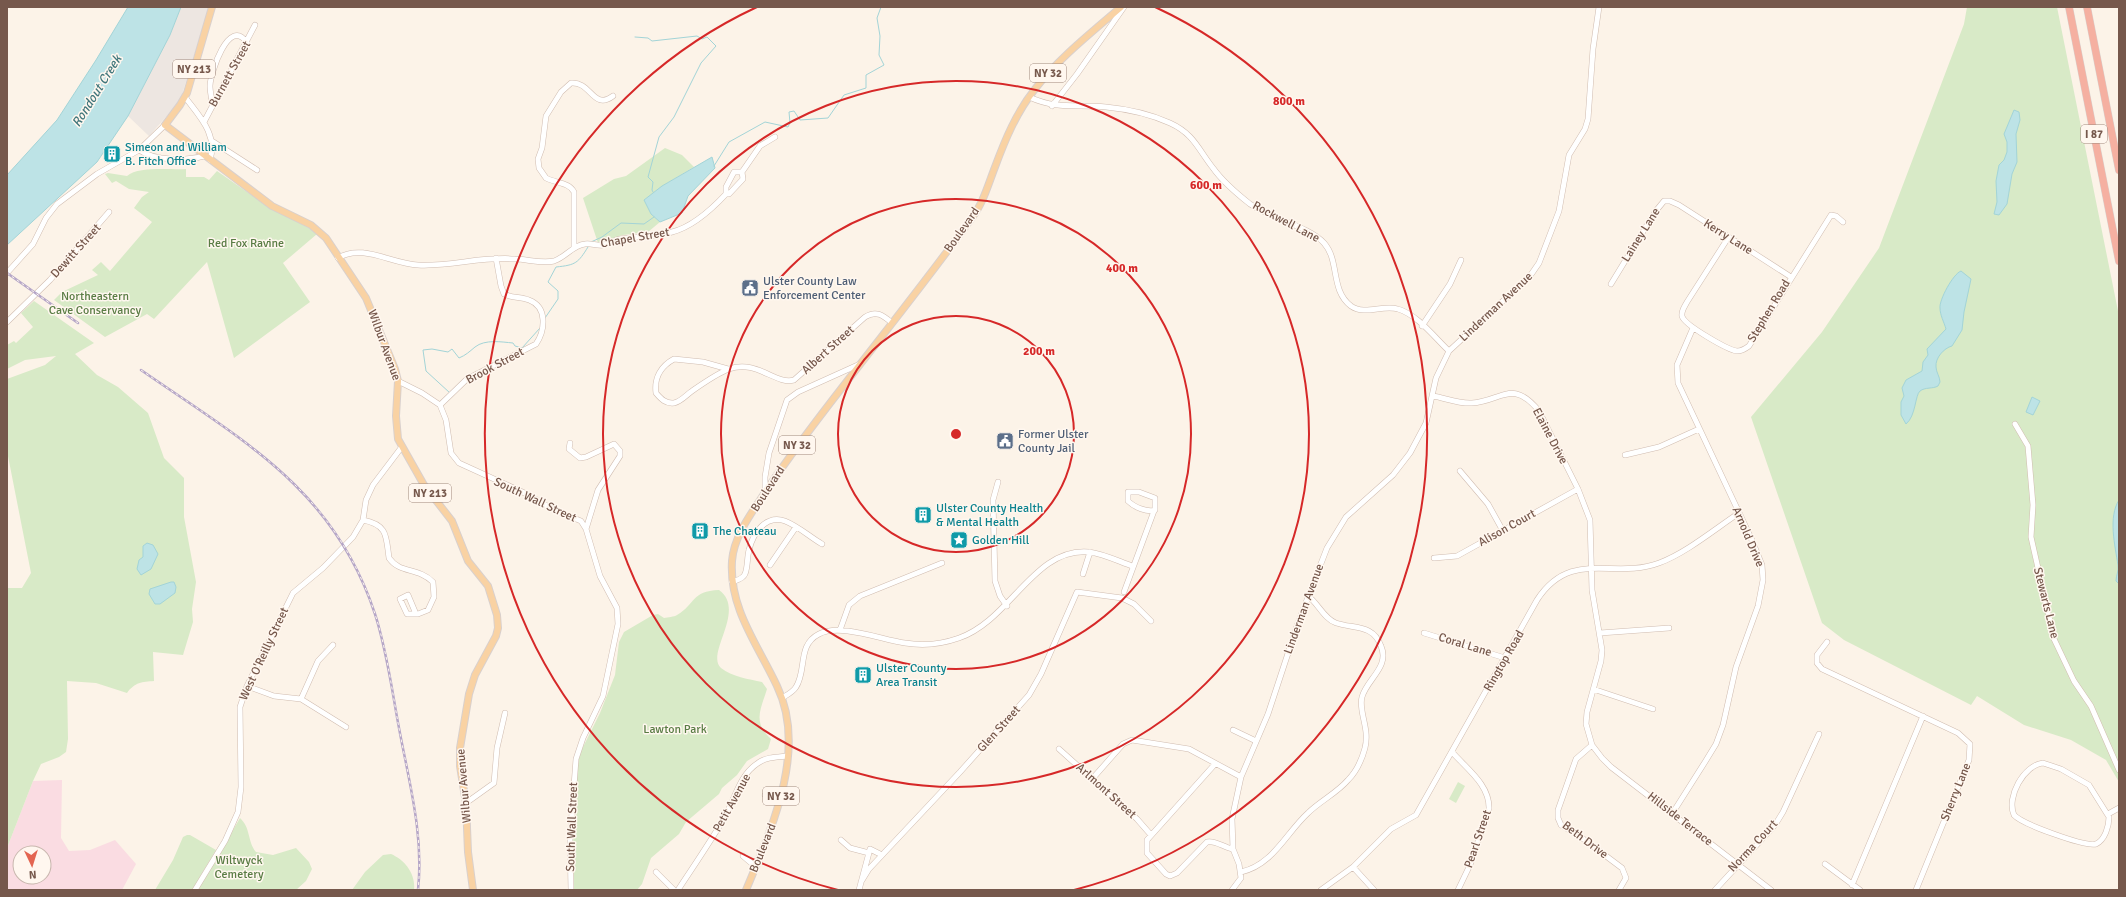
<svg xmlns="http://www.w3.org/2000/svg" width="2126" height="897" font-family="Signika,sans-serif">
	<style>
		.industrial { fill: #ede6e1 }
		.medical { fill: #fadce2; fill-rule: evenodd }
		.green { fill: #d8eac7 }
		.water { fill: #bde3e6; stroke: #a3d4d7 }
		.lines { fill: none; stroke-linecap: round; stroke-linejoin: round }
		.stream { stroke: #a3d4d7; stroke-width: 1 }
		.minor-casing { stroke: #d0bcb0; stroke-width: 6 }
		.major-casing { stroke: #d9d0cd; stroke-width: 8 }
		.highway-casing { stroke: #d9d0cd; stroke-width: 8 }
		.minor { stroke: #fff; stroke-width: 5 }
		.major { stroke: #f9d2a3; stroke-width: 6 }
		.highway { stroke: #f5b0a1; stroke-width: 7 }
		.rail-casing { stroke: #b5a6c7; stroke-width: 2.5 }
		.rail { stroke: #fff7ef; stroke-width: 1; stroke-dasharray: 3; stroke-linecap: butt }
		.ring { fill: none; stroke: #d62828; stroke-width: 2 }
		.labels { text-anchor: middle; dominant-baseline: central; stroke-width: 3; stroke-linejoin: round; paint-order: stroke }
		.shield { fill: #fff7ef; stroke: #9f887d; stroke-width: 1 }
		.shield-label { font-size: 11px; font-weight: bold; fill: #76584c }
		.street-label { font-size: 12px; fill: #76584c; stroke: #fff7ef }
		.culture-label { font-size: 12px; fill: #0d838f; stroke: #fff7ef; text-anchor: start }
		.park-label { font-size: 12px; fill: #597c44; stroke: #fff7ef }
		.service-label { font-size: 12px; fill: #4e5e75; stroke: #fff7ef; text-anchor: start }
		.water-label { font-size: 13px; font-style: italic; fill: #40767b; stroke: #fff7ef }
		.centre { fill: #d62828; stroke: #fff7ef; stroke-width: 2 }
		.ring-label { font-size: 12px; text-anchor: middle; font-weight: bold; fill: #d62828; stroke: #fff7ef; stroke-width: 3; stroke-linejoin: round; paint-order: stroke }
	</style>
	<rect width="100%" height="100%" fill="#fcf3e8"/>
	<path class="industrial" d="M181,7H209L180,101L149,136L128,116L170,35Z"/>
	<path class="medical" d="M62,780L61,838L69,851L90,850L115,840L136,864L122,890H7V848L33,781ZM20,853H44V877H20Z"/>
	<path class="green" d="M1967,7H2057L2119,316V782L2106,760L2071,740L2024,725L1977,696L1971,705L1844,640L1822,623L1751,417L1822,332L1879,248L1964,24Z
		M665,148L682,155L694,167L664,185L644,200L651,214L660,222L648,232L623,235L598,243L583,198L614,179L626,176Z
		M186,169V177H204L209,180L217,171L263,203L309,228L317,234L283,263L310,302L234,358L207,262L154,319L147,314L105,337L54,300L62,292L98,275L92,270L101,262L110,271L152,222L134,208L142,197L149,192L129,189L116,181L112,183L105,174L108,173L127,176C138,166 171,170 186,169Z
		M34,301L94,343L75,354L97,375L118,387L148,413L164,458L184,478V517L196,582L192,609L193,622L183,655L153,652L154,681C142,682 135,682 127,693L96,683L67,681L68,739L66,752L59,757L41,764L33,781L7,848V588H22L31,573L7,451V379L45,365L56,356L25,360L7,369V345L14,341L16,343L33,327L21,313Z
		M719,590C747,610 705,654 721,668C732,677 749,679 762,682L767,689C761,709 752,722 771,739L768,749L747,761L737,775L722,788L719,794L686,822L679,834L651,858L642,884L637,890H574L573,827L578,764L580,753L600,713L615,675L619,642L624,632L653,615L658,614L664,618C668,617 674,617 677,615C696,604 691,591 719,590Z
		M1458,782L1465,786L1456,803L1449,799Z
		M240,818C251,828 247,841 256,852L273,855L296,848L309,862L312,869L306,881L296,890H198Z
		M187,835H190L216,850L192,890H155L173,860L183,837Z
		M391,854C405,860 416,874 414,890H352L365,872L383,855Z"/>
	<path class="water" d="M128,7H181L170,35L128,116L97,162L7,245V175L57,120L96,60Z
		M2014,110L2019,112L2020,120L2016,134L2017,162L2012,174L2007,204L1999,215L1994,214L1997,202L1996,181L1999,165L2004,160L2007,152V142L2004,134Z
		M712,157L715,168L688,196L682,213L660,222L651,214L644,200L662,186Z
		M1961,271L1971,279L1964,312L1962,330L1952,346C1944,348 1935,358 1936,367C1936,372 1940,377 1940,382L1938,386C1933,389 1925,387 1920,391C1915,395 1916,416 1906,424L1901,415V402L1904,396L1902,388L1906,380L1922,371L1923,362L1928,355L1927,349L1946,329C1944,322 1940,315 1940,308C1939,300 1953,274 1961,271Z
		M2032,397L2040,401L2033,415L2026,412Z
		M2119,500V584L2116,581C2116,575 2119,571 2118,565C2115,546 2108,517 2119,500Z
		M147,543L153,545L158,554L151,569L141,575L137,569L139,560L143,557V546Z
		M171,582H174L176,587L175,593L160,604H155L149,594L150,589Z"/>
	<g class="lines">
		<path class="stream" d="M635,37L648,38L652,41L697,36L702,39L707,37L716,46L701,63L674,117L659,137L648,177L653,182L652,190L653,192
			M714,166L729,142L765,122L788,127L790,123L789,112L794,111L800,120L828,118L844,95L866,88V75L884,65L879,55L880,36L877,18L881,7
			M591,242L602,237L621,223L644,224L654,217
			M545,318L558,299V291L548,282L556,267C576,265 578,263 588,247
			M450,393L426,371L423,350L432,349L448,352L452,349L459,358C466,355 469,352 475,347C485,339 502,342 513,343L515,346L522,348L540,328"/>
		<defs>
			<path id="minor" d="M185,97C199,116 218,134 210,160
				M1029,97C1058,110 1076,104 1106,107C1127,109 1150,114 1170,123C1194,134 1198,149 1213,168C1223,182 1236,193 1250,204C1270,218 1310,227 1324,243C1340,261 1330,290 1351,306C1365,316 1383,304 1398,309C1418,315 1435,338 1449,351
				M212,105C212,99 210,92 210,86C210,74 229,15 247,43
				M1052,106L1077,74L1124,7
				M204,122L255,25
				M212,141L257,170
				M139,150C155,161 186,161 204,156
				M742,172L760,146L775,137
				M726,194H729L743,179L742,172
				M1728,238L1687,302C1685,306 1681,311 1682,316C1684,325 1728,350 1737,351C1742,351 1745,349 1749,346L1831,215L1836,216L1843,222
				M574,248V192C569,182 555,183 546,178L539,168L538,159L542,148L546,116L561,92L571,83C591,81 593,111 613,96
				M338,258C362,243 392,264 418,265C450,267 482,256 515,259C527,259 541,264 554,261C566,257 573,245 585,244C591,243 597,246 603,245C609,244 614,240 620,239C637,236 655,237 672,232C692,227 712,209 726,194V187L734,172H742
				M7,273L33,244L46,218L57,204L97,174L139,150L165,125
				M1611,284L1655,212L1664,201H1670L1679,205L1791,277
				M7,322L50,280L109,212
				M1422,326L1450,284L1461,260
				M728,369L703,362L674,359C661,366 654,378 656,393C661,399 666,404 674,403C682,401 686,395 692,391C702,384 718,373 729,369C757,359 775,385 794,380L865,317C876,310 883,315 892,323
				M398,381L422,393L440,405L446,420L451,453L459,463L529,495L552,509L581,521L586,529L600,576L617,608L618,624L603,696L583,738L576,759L570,840L571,890
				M1433,396C1445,398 1459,404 1472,403C1502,401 1512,378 1539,411L1578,489L1590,520L1592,590L1602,650L1601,661L1587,712L1586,724L1592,745L1602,758L1611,767L1771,890
				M440,405L467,379L536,344C545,331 548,307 529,300C521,297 512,298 504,294L501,286L496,258
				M2015,424L2028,446L2033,505L2031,537L2054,639L2074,681L2091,706L2119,770
				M570,443L569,449L580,458L586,457L614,444L620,451V456L598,490L586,529
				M1625,455L1659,447L1699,429
				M1460,471L1488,504L1503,531
				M998,482L993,500L995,581L1000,596L1007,606
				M765,492V477L769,453L787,400L798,392L860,364
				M1128,492H1139L1155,498V510C1148,513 1134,507 1128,501Z
				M363,520C388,525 386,536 389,558C400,574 418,567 433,582L434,597L428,610L418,614H407L400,599L408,595L416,614
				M1434,558L1457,556L1578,489
				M770,565L796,527
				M1083,574L1090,552
				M732,582C737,580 743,579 745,574C748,567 747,557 749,550C753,533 766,514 785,521C798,526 810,537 822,544
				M1124,592L1154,511
				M840,630L849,605L860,596L942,563
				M1424,633L1505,658
				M1600,633L1669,628
				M1827,642L1817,655V663L1822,669L1958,733L1970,744L1969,760L1916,890
				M247,686L274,696L301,699L346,727
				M1593,689L1653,709
				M782,698C787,695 793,692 796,687C807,670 797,645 819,634C841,623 882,640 905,643C923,646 942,644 959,638C1011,620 1034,547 1089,552C1104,554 1118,561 1132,566
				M301,699L318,661L333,645
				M1233,730L1256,741
				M1592,745L1576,759L1558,810V818L1561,825L1582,838L1622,868L1626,878L1619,890
				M1059,749L1137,819L1151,835
				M1452,752C1467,769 1490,785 1489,809L1470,865L1458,890
				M2043,763L2061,769L2089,785L2109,817C2109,826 2105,840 2096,844C2085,847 2022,824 2014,815C2006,797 2024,765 2043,763Z
				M1215,764L1147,840V853L1166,874L1170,876L1177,873L1207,842C1216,840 1224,848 1233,849
				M1093,778L1123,744L1132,740L1189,749L1241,777
				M765,795L779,805
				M466,803L494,783L497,748L505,713
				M1672,814L1705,762L1716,744L1723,725L1736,667L1758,606L1763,580L1762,565L1751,538L1678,383L1677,365L1693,328
				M2108,814L2119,808
				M841,840L850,848L869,853
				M743,856L756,867
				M1825,864L1860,890
				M1353,867L1374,890
				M656,872L674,890
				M1241,872C1273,865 1286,833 1308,813C1320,801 1337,793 1348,780C1356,772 1362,759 1365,748C1370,728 1358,711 1362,697C1367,679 1390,667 1381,646C1373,624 1354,629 1336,623C1324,619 1318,603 1308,596
				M861,882L869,869L960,772L1029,695L1041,674L1077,592L1122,598L1134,604L1151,621
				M1852,885L1923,716
				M195,890L225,841L238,812L241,787L240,707L247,686L293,593L323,568L353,537L363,520L366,500L373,485L401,448
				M678,890C693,867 709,844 723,820C735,801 738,776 758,763C766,757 777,757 787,756
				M859,890L870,849L882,855
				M1232,890L1241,878L1239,864L1233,849L1232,819L1241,777L1268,714L1298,623L1327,548L1346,517L1393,475L1410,453L1426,423L1436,378L1449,351L1530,276L1539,263L1559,211L1569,155L1585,129L1588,119L1593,49L1599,7
				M1321,890L1353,867L1391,829L1416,815L1537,600C1571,548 1613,580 1659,563C1686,553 1715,529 1739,513
				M1715,890L1775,825L1783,812L1819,734"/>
			<path id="major" d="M212,7L187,93L180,105L165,125L272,206L311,225L326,238L366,298L395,369L398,381L396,416L398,439L424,485L452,521L468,561L488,586L497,615L498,628L496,636L475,675L469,694L460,748V766L466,803L468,852L473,890
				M746,890C771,830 808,750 777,686C758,645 729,609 732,561C734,534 754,510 768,488C796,446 827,407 858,367C896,318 935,269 971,219C983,204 988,185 995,167C1005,140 1016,113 1035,89C1059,58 1091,33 1121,7"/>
			<path id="highway" d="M2069,7L2119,261
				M2087,7L2119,170"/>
		</defs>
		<use href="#minor" class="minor-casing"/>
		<use href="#major" class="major-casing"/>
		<use href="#highway" class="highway-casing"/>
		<use href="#minor" class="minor"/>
		<use href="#major" class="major"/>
		<use href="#highway" class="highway"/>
		<defs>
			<path id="rail" d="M7,273L78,323
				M141,370C242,440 334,489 375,614C387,651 392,691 399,728C409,782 424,835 418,890"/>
		</defs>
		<use href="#rail" class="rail-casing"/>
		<use href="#rail" class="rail"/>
	</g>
	<g class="ring">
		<circle cx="956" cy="434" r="118"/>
		<circle cx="956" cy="434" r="235"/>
		<circle cx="956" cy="434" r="353"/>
		<path d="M838 890A471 471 0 0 1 757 7M1155 7A471 471 0 0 1 1074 890"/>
	</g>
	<defs>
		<symbol id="building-square" viewBox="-11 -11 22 22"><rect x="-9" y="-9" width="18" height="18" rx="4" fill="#0f9aa8" stroke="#fff7ef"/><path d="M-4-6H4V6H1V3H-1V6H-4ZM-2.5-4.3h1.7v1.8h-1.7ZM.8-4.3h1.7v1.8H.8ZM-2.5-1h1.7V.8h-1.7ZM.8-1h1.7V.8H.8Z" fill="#fff"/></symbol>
		<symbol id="civic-square" viewBox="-11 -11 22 22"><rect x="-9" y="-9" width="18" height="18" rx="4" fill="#5c6f8a" stroke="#fff7ef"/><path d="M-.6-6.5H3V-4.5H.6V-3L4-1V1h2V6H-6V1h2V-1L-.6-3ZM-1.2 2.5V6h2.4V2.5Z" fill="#fff"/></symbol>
		<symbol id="sight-square" viewBox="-11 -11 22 22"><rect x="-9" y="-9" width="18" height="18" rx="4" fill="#0f9aa8" stroke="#fff7ef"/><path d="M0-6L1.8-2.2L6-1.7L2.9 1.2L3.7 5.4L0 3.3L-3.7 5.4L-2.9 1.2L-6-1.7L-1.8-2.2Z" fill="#fff"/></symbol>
	</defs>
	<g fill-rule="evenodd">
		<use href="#building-square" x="102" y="144" width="20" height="20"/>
		<use href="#civic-square" x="740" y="278" width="20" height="20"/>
		<use href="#civic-square" x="995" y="431" width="20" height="20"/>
		<use href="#building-square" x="913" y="505" width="20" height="20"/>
		<use href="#building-square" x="690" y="521" width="20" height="20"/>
		<use href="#sight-square" x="949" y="530" width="20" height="20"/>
		<use href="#building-square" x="853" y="665" width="20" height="20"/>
	</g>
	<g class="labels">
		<g class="shield">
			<rect x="173" y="60" width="42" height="18" rx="3"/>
			<rect x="1030" y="64" width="36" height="18" rx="3"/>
			<rect x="2081" y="125" width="26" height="18" rx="3"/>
			<rect x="779" y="436" width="36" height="18" rx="3"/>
			<rect x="409" y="484" width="42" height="18" rx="3"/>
			<rect x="763" y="787" width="36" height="18" rx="3"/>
		</g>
		<g class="shield-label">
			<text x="194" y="69">NY 213</text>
			<text x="1048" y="73">NY 32</text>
			<text x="2094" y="134">I 87</text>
			<text x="797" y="445">NY 32</text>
			<text x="430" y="493">NY 213</text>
			<text x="781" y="796">NY 32</text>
		</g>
		<g class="street-label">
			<text transform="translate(230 74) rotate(-61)">Burnett Street</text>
			<text transform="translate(1286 222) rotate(28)">Rockwell Lane</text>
			<text transform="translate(962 230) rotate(-55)">Boulevard</text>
			<text transform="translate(1641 235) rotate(-58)">Lainey Lane</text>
			<text transform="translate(1728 237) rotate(32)">Kerry Lane</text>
			<text transform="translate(635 238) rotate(-10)">Chapel Street</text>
			<text transform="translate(76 251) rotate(-48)">Dewitt Street</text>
			<text transform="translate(1496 307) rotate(-43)">Linderman Avenue</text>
			<text transform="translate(1769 311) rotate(-59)">Stephen Road</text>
			<text transform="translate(384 345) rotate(70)">Wilbur Avenue</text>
			<text transform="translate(828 350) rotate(-42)">Albert Street</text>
			<text transform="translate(495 366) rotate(-28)">Brook Street</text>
			<text transform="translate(1550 436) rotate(62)">Elaine Drive</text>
			<text transform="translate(768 489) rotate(-57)">Boulevard</text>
			<text transform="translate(535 500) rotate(25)">South Wall Street</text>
			<text transform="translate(1507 528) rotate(-29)">Alison Court</text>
			<text transform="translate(1748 537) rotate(67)">Arnold Drive</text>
			<text transform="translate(2046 603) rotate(76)">Stewarts Lane</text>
			<text transform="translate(1304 609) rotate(-70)">Linderman Avenue</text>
			<text transform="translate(1465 645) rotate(17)">Coral Lane</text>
			<text transform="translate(264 654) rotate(-65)">West O'Reilly Street</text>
			<text transform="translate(1504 661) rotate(-60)">Ringtop Road</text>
			<text transform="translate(999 729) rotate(-48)">Glen Street</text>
			<text transform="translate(464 786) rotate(-95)">Wilbur Avenue</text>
			<text transform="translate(1106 791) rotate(42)">Arlmont Street</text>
			<text transform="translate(1956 792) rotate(-68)">Sherry Lane</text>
			<text transform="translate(732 803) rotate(-61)">Petit Avenue</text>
			<text transform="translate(1680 819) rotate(38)">Hillside Terrace</text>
			<text transform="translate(572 827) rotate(-88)">South Wall Street</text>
			<text transform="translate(1478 839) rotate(-71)">Pearl Street</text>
			<text transform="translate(1585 840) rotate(37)">Beth Drive</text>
			<text transform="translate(1753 846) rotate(-47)">Norma Court</text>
			<text transform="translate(763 848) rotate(-68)">Boulevard</text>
		</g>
		<g class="culture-label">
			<text x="125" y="147">Simeon and William<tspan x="125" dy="14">B. Fitch Office</tspan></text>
			<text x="936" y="508">Ulster County Health<tspan x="936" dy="14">&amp; Mental Health</tspan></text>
			<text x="713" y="531">The Chateau</text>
			<text x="972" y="540">Golden Hill</text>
			<text x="876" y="668">Ulster County<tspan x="876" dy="14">Area Transit</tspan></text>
		</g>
		<g class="park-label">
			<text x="246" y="243">Red Fox Ravine</text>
			<text x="95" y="296">Northeastern<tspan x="95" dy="14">Cave Conservancy</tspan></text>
			<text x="675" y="729">Lawton Park</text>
			<text x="239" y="860">Wiltwyck<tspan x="239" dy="14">Cemetery</tspan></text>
		</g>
		<g class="service-label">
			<text x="763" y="281">Ulster County Law<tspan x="763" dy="14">Enforcement Center</tspan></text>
			<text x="1018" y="434">Former Ulster<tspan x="1018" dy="14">County Jail</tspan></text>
		</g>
		<g class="water-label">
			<text transform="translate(97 91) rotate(-58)">Rondout Creek</text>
		</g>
	</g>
	<circle cx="956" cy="434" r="6" class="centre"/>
	<g class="ring-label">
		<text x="1289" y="105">800 m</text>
		<text x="1206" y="189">600 m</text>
		<text x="1122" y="272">400 m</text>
		<text x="1039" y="355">200 m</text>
	</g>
	<rect width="2126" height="897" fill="none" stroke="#76584c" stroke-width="16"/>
	<g transform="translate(32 865) rotate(176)"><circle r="19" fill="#fff7ef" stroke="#c8b7ae"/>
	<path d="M0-3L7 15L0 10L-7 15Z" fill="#e36551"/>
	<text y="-6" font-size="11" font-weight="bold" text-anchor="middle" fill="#76584c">N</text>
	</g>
</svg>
